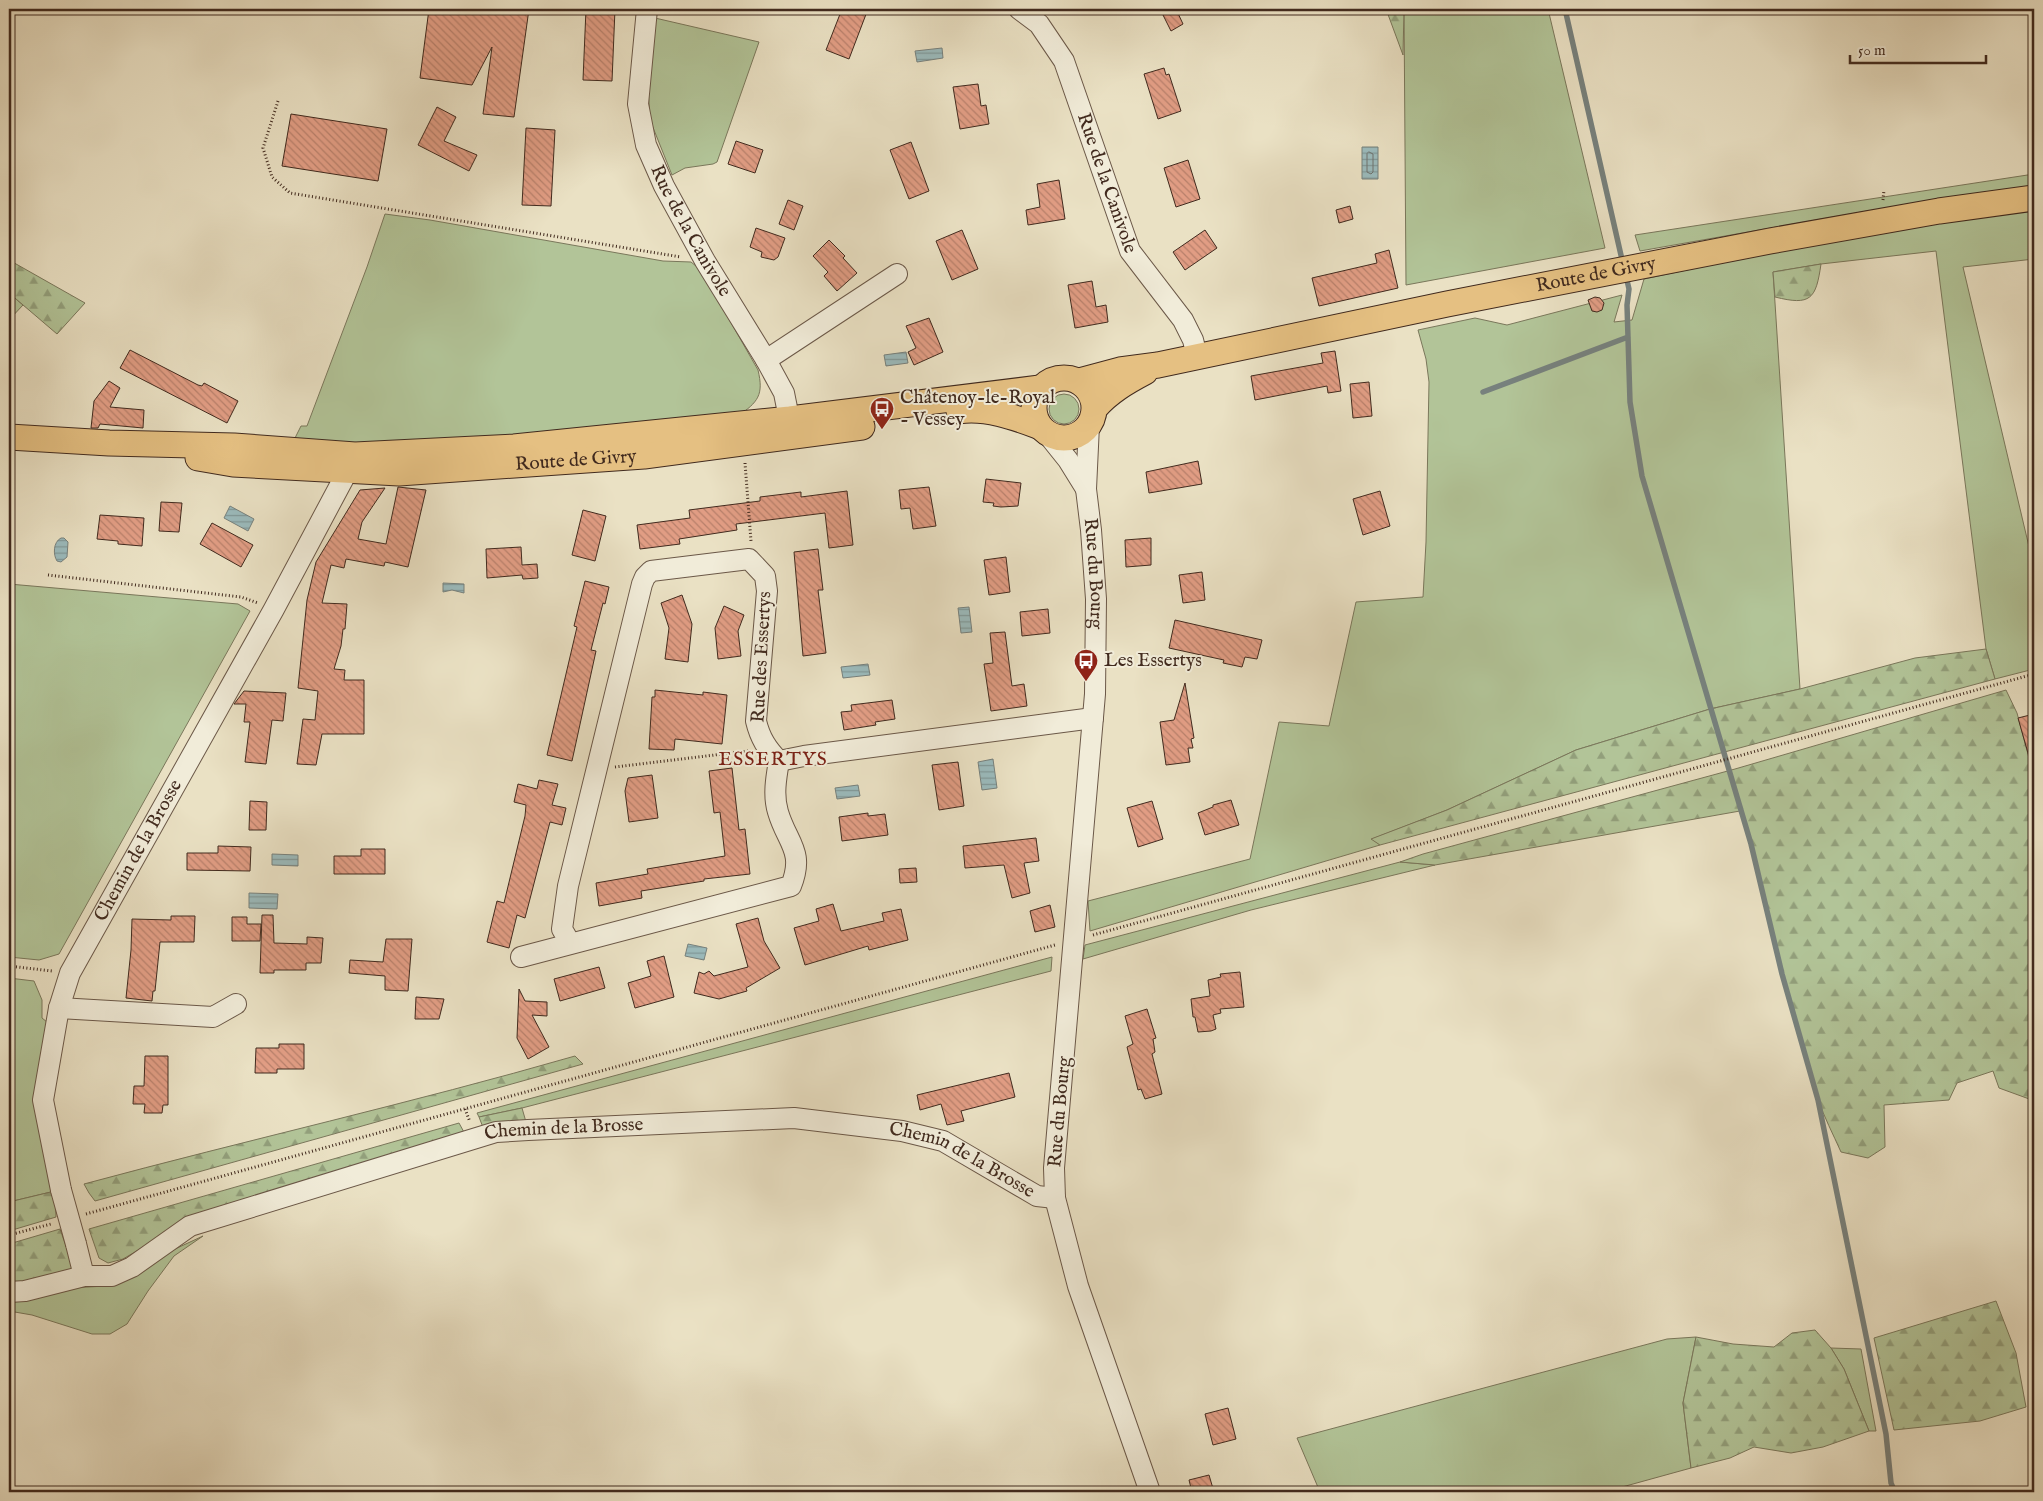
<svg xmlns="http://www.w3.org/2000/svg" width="2043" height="1501" font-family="'IM FELL English',serif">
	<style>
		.grass { fill: #b2c498; stroke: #7a775b }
		.forest { fill: url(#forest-firs); stroke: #7a775b }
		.water { fill: url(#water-rules); stroke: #77817d }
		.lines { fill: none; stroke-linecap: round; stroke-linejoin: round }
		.shore { stroke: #6e726e; stroke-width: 1 }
		.stream { stroke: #77817d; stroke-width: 5.5 }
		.building { fill: url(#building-back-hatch); stroke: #412a1e }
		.minor-casing { stroke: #6b5848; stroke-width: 22 }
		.major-casing { stroke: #412a1e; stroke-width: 27 }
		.path { stroke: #412a1e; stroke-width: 3; stroke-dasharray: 1 2.5; stroke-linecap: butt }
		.minor { stroke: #f1ecd9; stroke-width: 20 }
		.major { stroke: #e5c082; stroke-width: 25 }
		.minor-bridge-casing { stroke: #6b5848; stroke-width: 22; stroke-linecap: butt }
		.minor-bridge { stroke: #f1ecd9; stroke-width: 20 }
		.labels { text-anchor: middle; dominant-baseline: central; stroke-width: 4; stroke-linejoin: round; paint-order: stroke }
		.street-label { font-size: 19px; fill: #412a1e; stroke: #f1ecd9 }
		.poi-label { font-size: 19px; fill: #412a1e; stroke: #f1ecd9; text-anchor: start }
		.neighbourhood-label { font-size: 20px; letter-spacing: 1px; fill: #7a1f14; stroke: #f1ecd9 }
	</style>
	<defs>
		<pattern id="forest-firs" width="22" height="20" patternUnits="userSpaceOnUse" patternTransform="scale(1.25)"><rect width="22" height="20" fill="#b2c498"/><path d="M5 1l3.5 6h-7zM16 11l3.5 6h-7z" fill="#929f7b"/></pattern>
		<pattern id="water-rules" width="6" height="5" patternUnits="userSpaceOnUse" patternTransform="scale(1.25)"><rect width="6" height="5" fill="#9bbbbd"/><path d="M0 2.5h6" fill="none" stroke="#809899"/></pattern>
		<pattern id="building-back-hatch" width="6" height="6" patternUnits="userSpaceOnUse" patternTransform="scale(1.25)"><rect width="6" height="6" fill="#e19d84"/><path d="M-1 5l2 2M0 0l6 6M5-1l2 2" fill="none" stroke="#b8806b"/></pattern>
	</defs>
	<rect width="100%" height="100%" fill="#eae1c4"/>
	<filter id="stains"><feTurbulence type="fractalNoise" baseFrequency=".004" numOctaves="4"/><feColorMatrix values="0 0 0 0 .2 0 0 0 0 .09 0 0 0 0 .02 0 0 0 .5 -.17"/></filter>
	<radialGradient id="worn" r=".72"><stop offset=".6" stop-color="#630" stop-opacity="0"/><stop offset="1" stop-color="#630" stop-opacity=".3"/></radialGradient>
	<path class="grass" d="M1404,9H1548L1605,248L1406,285Z
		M655,18L759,42L717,162L713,164L685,168L672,175L650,120L648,87Z
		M2034,174V189L1867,211L1640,251L1635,235Z
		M2034,209V259L1963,267L2034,568V669L1995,679L1986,649L1936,251L1821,264L1773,272L1800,689L1710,709L1576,750L1447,810L1372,839L1380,845L1090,931L1088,901L1250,859L1279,722L1329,726L1356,602L1423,597L1426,542L1429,382L1426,359L1418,330L1475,318L1507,325L1622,295L1614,322L1632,320L1644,279L1777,251L1897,229Z
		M385,214L430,220L663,261L691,262L701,270L758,370C764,395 758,402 738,416L408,448L294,440L301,426H307L367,267Z
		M9,293L23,305L9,320Z
		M1049 409a15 15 0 1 1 30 0a15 15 0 1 1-30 0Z
		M9,584L238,604L250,611L59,954L39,960L9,957Z
		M1400,862L1435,865L1251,910L1083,959L1085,945Z
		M1052,957L1051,971L522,1108L479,1117L477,1113Z
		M9,978L34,981L42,1000V1018L47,1022L55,1191L9,1202Z
		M203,1236L174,1256L148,1291L127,1324L110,1334H92L32,1315L9,1311V1303L69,1288L106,1286L175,1249Z
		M1696,1337L1683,1403L1691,1468L1604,1492H1320L1297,1438L1667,1339Z
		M1831,1348L1861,1349L1876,1431H1869L1844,1369Z"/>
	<path class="forest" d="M1386,9H1404L1403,55Z
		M9,260L85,303L57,334L9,293Z
		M1821,264C1816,299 1811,306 1775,297L1773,272Z
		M1986,649L1995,679L1380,845L1371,839L1447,810L1576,750L1710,709L1800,689L1915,658Z
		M2006,690L2017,713L2034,777V1098L2032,1100L1999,1088L1993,1071L1957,1083L1949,1100L1884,1105L1885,1147L1868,1158L1841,1152C1833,1134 1824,1117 1818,1099C1786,1005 1770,906 1740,811L1435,865L1400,862L1423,854L1735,769Z
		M575,1056L583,1064L95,1201L89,1193L84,1184C247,1140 412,1103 575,1056Z
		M522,1108L526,1122L484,1130L479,1117Z
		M459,1123L465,1134L188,1221L123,1259L108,1263L99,1258L89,1229Z
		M55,1191L56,1217L9,1231V1202Z
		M60,1229L73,1266L70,1272L9,1286V1244Z
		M1996,1301L2016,1353L2026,1407L1980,1421L1894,1430L1874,1338Z
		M1815,1330L1831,1348L1844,1369L1869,1431L1823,1447L1791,1453L1754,1447L1730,1458L1691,1468L1683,1403L1696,1337L1733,1344L1774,1347L1792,1333Z"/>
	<path class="water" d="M942,48L943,58L917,62L915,51Z
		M1362,147H1378V179H1362Z
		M906,352L908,363L886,366L884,355Z
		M230,506L254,519L248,531L224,518Z
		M61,538H64L68,542L67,557L61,562L57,561C53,555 53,542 61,538Z
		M443,583L464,584V593L452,590L443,592Z
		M969,607L972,632L961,633L958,608Z
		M868,664L870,675L843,678L841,667Z
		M993,759L997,788L982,790L978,762Z
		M858,785L860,796L837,799L835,788Z
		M272,854L298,855V866L272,865Z
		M249,893L278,894L277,909L249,908Z
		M688,944L707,948L704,960L685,956Z"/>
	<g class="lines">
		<path class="shore" d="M1369,152L1373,154V172L1371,174L1367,172V154Z"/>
		<path class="stream" d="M1565,9L1623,264
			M1626,276L1629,289L1627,305L1630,402L1642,476L1751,844L1782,974L1818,1100L1886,1434L1891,1483L1895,1492
			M1483,392L1628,337"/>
	</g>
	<path class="building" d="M429,9H529L514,117L483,114L492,47L472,85L420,78Z
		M586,9H615L612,81L583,80Z
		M842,9H868L849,59L826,50Z
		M1160,9H1176L1183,24L1171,31Z
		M1164,68L1166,75L1169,74L1181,111L1158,119L1144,74Z
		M978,84L981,106L986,105L989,124L960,129L953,87Z
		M437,107L456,117L444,141L477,155L469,171L418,145Z
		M291,114L387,129L378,181L282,166Z
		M526,128L555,130L551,206L522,205Z
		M736,141L763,150L755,173L728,164Z
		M911,142L929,191L909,199L890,150Z
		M1188,160L1200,199L1176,207L1164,168Z
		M1059,180L1065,219L1028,225L1026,210L1040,207L1037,184Z
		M788,200L803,206L794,230L779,224Z
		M1350,206L1353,219L1339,223L1336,210Z
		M756,228L785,238L778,257L774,260L761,257L762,252L750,247Z
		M962,230L978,269L952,280L936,241Z
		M1205,230L1217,248L1185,270L1173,252Z
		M829,240L845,256L843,258L857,273L837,291L824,276L828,272L813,256Z
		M1389,250L1398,288L1319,306L1312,278L1377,263L1375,254Z
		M1092,281L1096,307L1106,305L1108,322L1075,328L1068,285Z
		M1595,297L1600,298L1604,303L1602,310L1597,312L1592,311L1588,300Z
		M929,318L943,352L914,365L908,352L916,348L906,326Z
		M130,350L198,385L202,386L204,383L238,401L227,423L120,368Z
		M1335,351L1341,391L1328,393L1327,386L1255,400L1251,376L1323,363L1321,353Z
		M109,381L120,388L110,407L144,410L143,428L100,424L98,428H91L94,401Z
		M1369,382L1372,416L1353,418L1350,384Z
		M1198,461L1202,484L1149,493L1146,472Z
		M986,479L1021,483L1018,506L1001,507L993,506L994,503L983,502Z
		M398,487L426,490L408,567L385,562L384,566L346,559L344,568L331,565L322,603L347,604L345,629H343L341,646L334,669L345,670L344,680H364V734H322L316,765L297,764L303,719L315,720L318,691L298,688L307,600L316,562L360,490L385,488L362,522L358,539L386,544Z
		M929,487L936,526L913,529L910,508L901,509L899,490Z
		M847,491L853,545L829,548L825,513L736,524L737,530L679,539L680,544L640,549L637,525L690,518L689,510L760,501V497L801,492V497Z
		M1380,491L1390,526L1363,535L1353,499Z
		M161,502L182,503L179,532L159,531Z
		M583,510L606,516L595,561L572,555Z
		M100,515L144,518L142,546L118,544V541L97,539Z
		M212,523L253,545L241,567L200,544Z
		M1151,538V565L1126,567L1125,540Z
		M521,547L522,565L537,564L538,578L523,579L522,575L487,578L486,549Z
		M818,549L823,590H818L826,653L803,656L794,552Z
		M1006,557L1010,592L989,595L984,560Z
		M1202,572L1205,600L1183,603L1179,575Z
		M585,581L609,587L605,604L603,603L591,650L596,651L572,761L547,755L577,627L574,626Z
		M682,595L692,624L688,662L665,659L669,628L661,603Z
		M724,606L744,615L738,631L741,656L718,659L715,628Z
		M1048,609L1050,633L1022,636L1020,612Z
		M1175,620L1262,640L1257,659L1245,657L1242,667L1223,663L1224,660L1169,648Z
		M1005,632L1012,686L1024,684L1027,706L991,711L984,664L993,663L990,633Z
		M1185,683L1194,738L1191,739L1193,748H1188L1190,762L1166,765L1160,722L1174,720Z
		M655,690L703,695V692L727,695L722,744L675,739L674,750L649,749L652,697H655Z
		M244,691L286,693L283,721L272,720L266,764L245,762L250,722H244L246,704H234Z
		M892,700L895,719L875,722L876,725L844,730L841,712L852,711L851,705Z
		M2034,714V759L2030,760L2018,718Z
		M958,762L964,806L939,810L932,765Z
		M732,768L739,830L745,829L750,874L704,879V881L641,891L642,898L599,906L596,883L648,874L647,869L725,856L720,812L714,813L709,771Z
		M652,775L658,818L629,822L625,791L628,778Z
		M539,780L558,784L552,805L566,808L562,825L550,822L525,918L517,915L509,948L487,942L497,901L504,903L525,816L526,805L514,802L518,784L537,789Z
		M1231,800L1239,825L1205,835L1198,813L1213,807V805Z
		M250,801L267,802L266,830H249Z
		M1152,801L1163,839L1138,847L1127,808Z
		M868,813V816L885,814L888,835L842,841L839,817Z
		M1036,838L1039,861L1024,863L1030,893L1012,898L1004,865L965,868L963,846Z
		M218,846L251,847L250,871L187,870V853H218Z
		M361,849H385V874H334V856H361Z
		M916,868L917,882L900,883L899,869Z
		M833,904L841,931L884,921L882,913L901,909L908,940L869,950L868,946L805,965L794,928L819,921L816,909Z
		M1050,905L1055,927L1035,932L1030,911Z
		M262,915H273L274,943L307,944V937L323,938L321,963H306V970H274V973H260Z
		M171,916H195L194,942H160L155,991H153L152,1001L126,998L131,950L132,919L171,920Z
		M232,917H247V924H261L260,941H232Z
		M758,918L764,941L780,968L746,988L747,991L719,999L694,993L699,972L704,974L709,971L714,976L748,967L736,924Z
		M386,939H412L408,991L385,990V976L349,973L350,960L383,962Z
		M664,956L674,997L635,1008L628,983L651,976L647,961Z
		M599,967L605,988L560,1001L554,979Z
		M1240,972L1244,1007L1220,1009L1221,1013L1213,1015L1216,1029L1211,1031L1198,1032L1195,1017H1193L1191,999L1210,996L1208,980L1221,977L1220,974Z
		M519,989L525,1001L547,1002V1016L532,1015L549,1047L528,1059L517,1038Z
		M416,997L444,999L439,1019H415Z
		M1147,1009L1156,1038L1153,1039L1155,1052L1152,1054L1162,1094L1145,1099L1141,1089L1138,1090L1127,1047L1133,1044L1125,1016Z
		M279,1044H304V1069H277V1073H255L256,1048H279Z
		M145,1056H168V1105H163L162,1113H144L145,1104H133L134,1086H144Z
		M1009,1073L1015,1097L961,1111L964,1121L947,1125L941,1104L920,1110L917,1095Z
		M1228,1408L1236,1439L1213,1445L1205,1414Z
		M1209,1475L1214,1492H1192L1189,1480Z"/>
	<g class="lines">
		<defs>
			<g id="minor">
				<path id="s1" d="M647,9L638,104L646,145L664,186L705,261L766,360L784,393L792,433"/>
				<path id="s2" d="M1019,9L1039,24L1064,61L1130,251L1183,320L1193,340L1197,356"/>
				<path d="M766,360L897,274"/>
				<path id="s3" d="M1089,425L1086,489L1091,530L1096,599L1095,694L1054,1168L1055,1198L1078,1286L1150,1492"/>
				<path d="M1048,435L1068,460L1086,489"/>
				<path d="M779,761L804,756L1093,718"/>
				<path d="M570,943L562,929L568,886L642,584L645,577L651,571L749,559L765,576L767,591L756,721C760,738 767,749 779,761"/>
				<path d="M521,957L791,886C805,851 787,843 778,812C773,796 776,778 779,761"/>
				<path d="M59,1008L213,1017L236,1004"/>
				<path id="s4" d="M61,1190L43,1100L59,1008L70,973L274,609L354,459"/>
				<path id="s5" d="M76,1244L84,1276H112L132,1267L190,1226L496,1132L528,1130L794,1118L902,1131L943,1141L1037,1196L1055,1198"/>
				<path d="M9,1292L25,1291L84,1276"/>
			</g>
			<g id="major">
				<circle cx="1064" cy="408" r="30"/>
				<path id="s6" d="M1079,381L1120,370L1158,365L1447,304L1770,241L1939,211L2034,198"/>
				<path d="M1095,408C1109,392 1126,382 1145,372"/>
				<path d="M959,411C985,407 1014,417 1038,426"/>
				<path d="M9,437L109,443L234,446L355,455L514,447L790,419L1040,388"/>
				<path id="s7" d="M198,458L233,464L399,473L644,456L862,427"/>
			</g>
		</defs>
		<use href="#minor" class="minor-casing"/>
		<use href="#major" class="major-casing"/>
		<path class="path" d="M278,101L263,148L272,177L290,193L681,257
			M1883,200L1884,190
			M745,463L751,541
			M48,575L241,597L258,603
			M615,767L748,751
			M1093,935L2034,674
			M9,966L52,971
			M465,1109L470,1122
			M86,1214L1055,945
			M9,1235L51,1224"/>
		<use href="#minor" class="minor"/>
		<use href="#major" class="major"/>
		<defs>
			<path id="minor-bridge" d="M61,1190L76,1244"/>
		</defs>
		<use href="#minor-bridge" class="minor-bridge-casing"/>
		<use href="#minor-bridge" class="minor-bridge"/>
	</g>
	<defs>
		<symbol id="bus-pin" viewBox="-11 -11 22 30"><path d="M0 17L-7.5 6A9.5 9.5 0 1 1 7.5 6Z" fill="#8f2418" stroke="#f1ecd9"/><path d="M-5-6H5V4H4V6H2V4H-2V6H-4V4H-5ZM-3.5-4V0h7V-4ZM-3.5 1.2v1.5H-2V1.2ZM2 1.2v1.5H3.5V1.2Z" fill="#fff"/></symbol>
	</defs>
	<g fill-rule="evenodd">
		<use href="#bus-pin" x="868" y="395" width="28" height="38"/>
		<use href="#bus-pin" x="1072" y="647" width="28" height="38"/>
	</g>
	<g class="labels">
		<g class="street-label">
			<text stroke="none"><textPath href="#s2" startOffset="199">Rue de la Canivole</textPath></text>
			<text stroke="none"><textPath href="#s1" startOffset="234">Rue de la Canivole</textPath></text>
			<text stroke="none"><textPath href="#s6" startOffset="528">Route de Givry</textPath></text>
			<text stroke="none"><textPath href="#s7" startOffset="379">Route de Givry</textPath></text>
			<text stroke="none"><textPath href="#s3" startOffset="149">Rue du Bourg</textPath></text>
			<text transform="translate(762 657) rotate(-87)">Rue des Essertys</text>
			<text stroke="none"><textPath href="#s4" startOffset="362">Chemin de la Brosse</textPath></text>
			<text transform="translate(1060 1112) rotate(-85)">Rue du Bourg</text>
			<text stroke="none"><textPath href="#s5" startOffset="542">Chemin de la Brosse</textPath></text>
			<text stroke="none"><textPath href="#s5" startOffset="948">Chemin de la Brosse</textPath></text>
		</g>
		<g class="poi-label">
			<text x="900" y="398">Châtenoy-le-Royal<tspan x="900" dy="22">- Vessey</tspan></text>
			<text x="1104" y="661">Les Essertys</text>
		</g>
		<g class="neighbourhood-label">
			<text x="773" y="759">ESSERTYS</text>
		</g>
	</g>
	<rect width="2043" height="1501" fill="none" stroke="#eae1c4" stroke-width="30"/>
	<rect x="10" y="10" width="2023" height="1481" fill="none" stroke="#412a1e" stroke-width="2.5"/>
	<rect x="15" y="15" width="2013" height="1471" fill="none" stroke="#412a1e"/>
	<path d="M1850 55v8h136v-8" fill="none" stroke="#412a1e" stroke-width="2.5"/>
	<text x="1858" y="55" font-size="15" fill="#412a1e" stroke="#f1ecd9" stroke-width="4" paint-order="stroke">50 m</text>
	<rect width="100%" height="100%" filter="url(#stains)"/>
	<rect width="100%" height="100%" fill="url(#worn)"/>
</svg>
